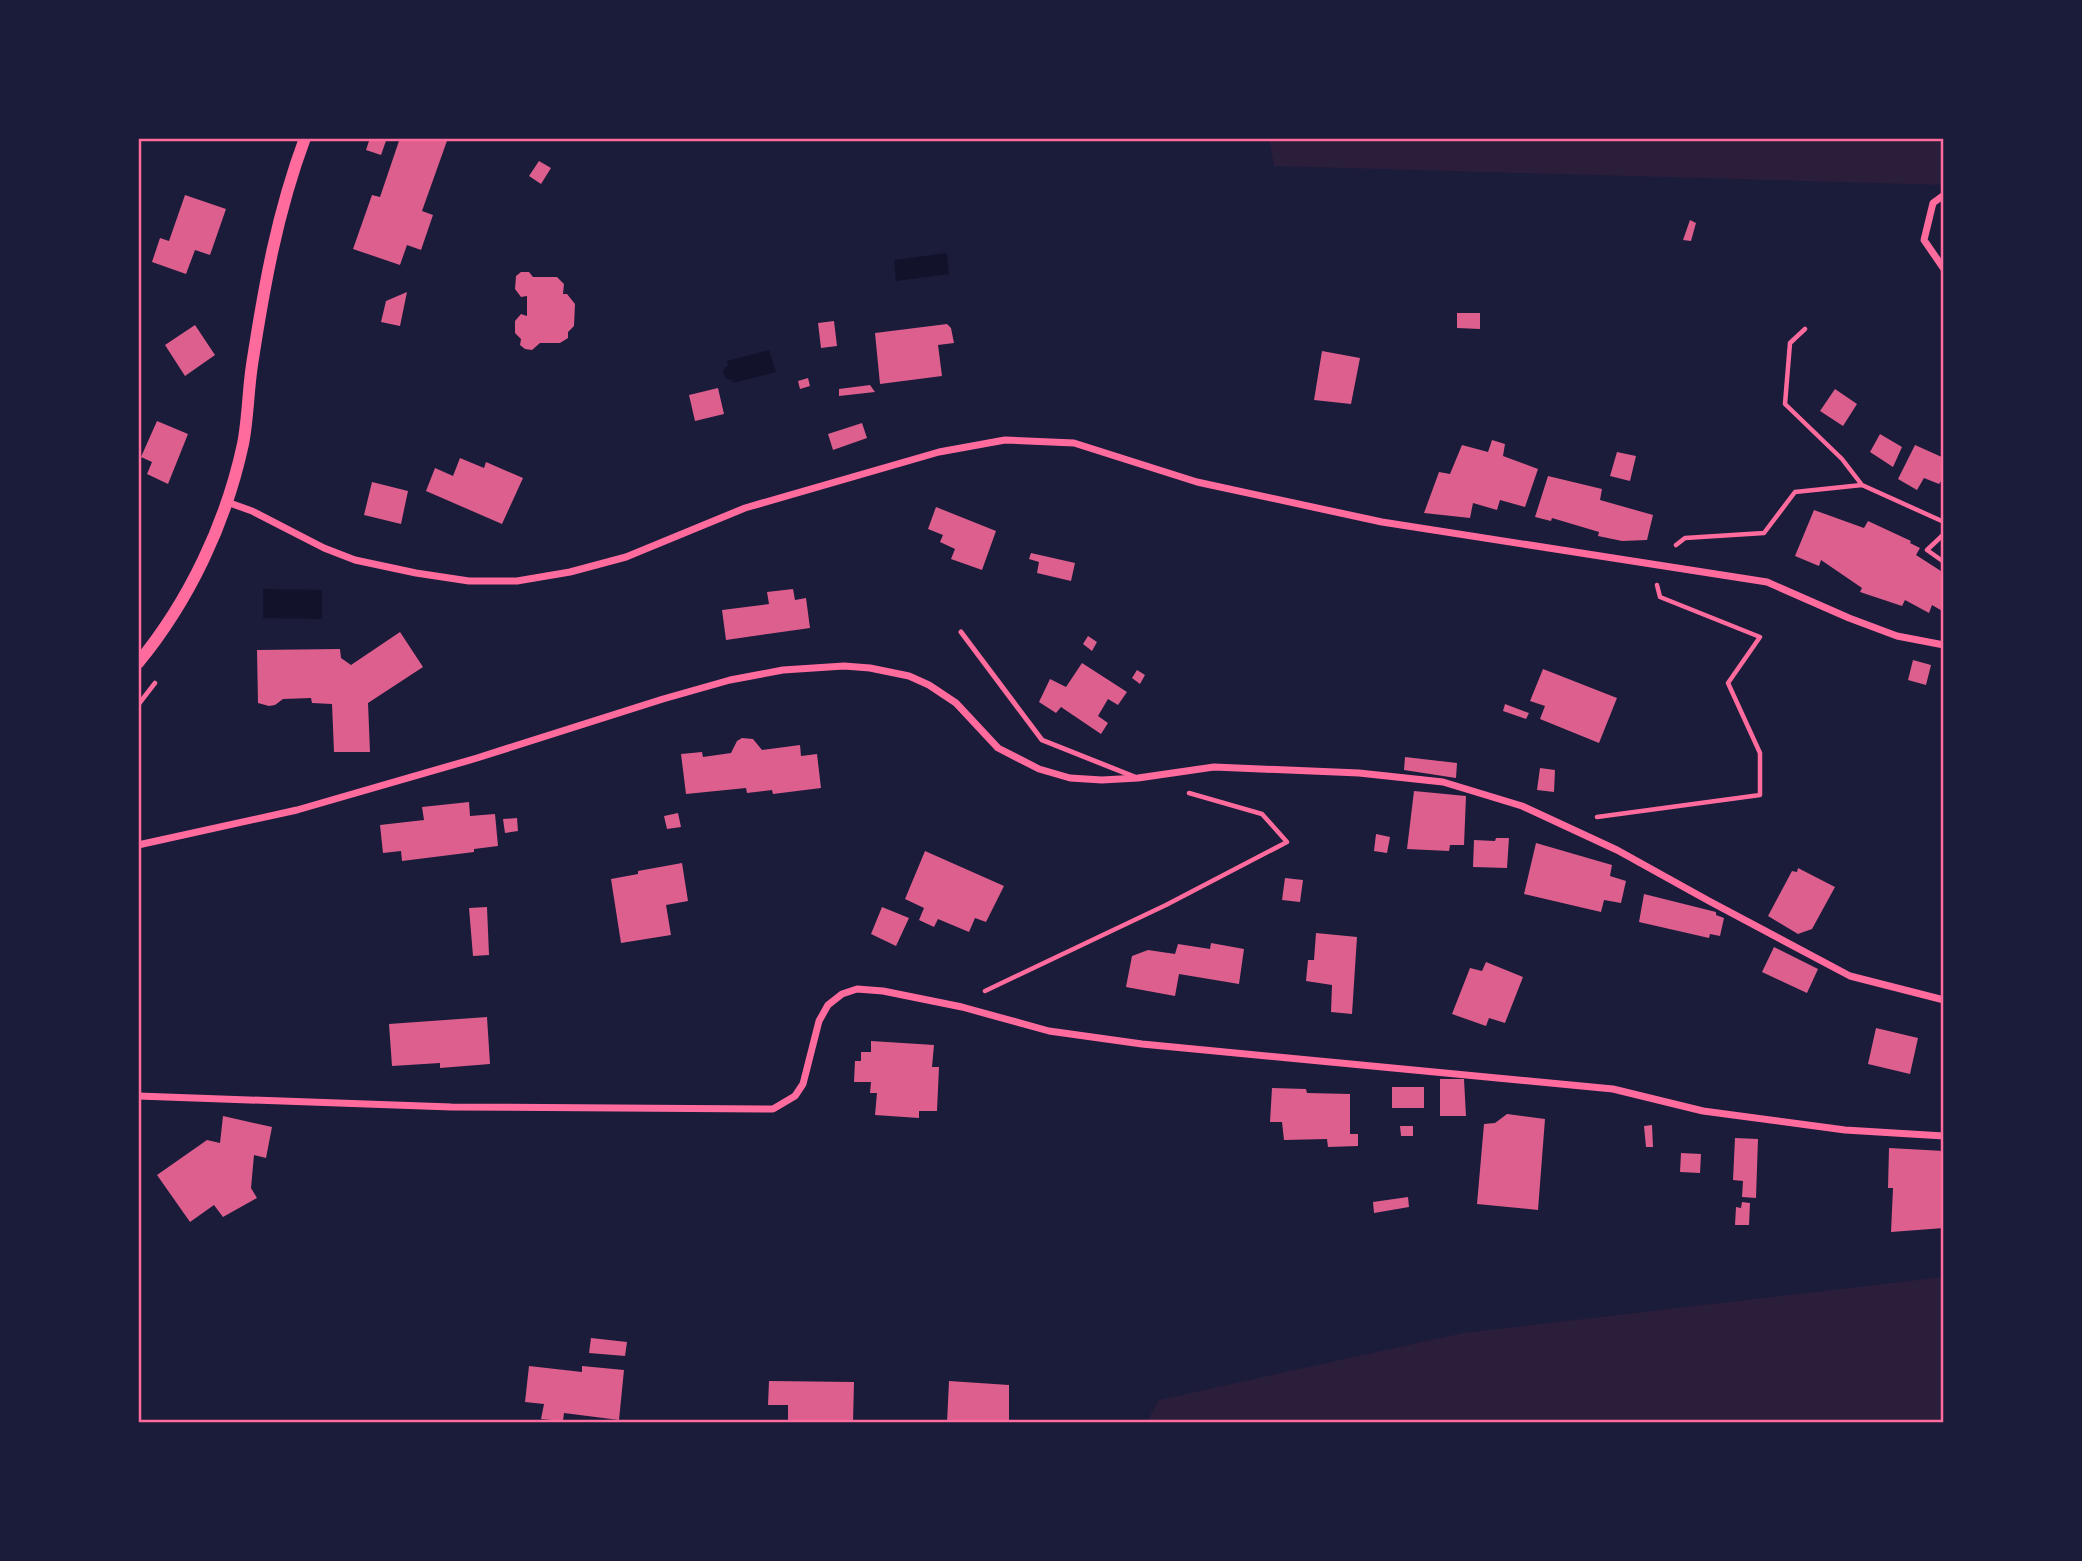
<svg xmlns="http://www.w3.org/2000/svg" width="2082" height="1561" font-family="Montserrat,sans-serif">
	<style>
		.green { fill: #2a1e3b }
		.water { fill: #12122b }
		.building { fill: #dd5f8e }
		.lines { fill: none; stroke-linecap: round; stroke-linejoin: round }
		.path { stroke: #ff6b9d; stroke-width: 4.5 }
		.service { stroke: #ff6b9d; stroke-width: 5 }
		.minor { stroke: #ff6b9d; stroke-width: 7 }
		.tertiary { stroke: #ff6b9d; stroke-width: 12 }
		.neatline { fill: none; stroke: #ff6b9d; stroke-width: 2.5 }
	</style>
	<rect width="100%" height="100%" fill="#1b1b3a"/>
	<path class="green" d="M1269,138H1944V185L1274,166Z
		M1944,1277V1423H1146L1159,1400L1463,1333Z"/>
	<path class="water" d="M947,253L949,274L896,281L894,260Z
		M769,350L776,372L733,383L732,380L725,378L723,370L728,365L727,361Z
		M263,589L322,590V619L263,618Z"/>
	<path class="building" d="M370,138H387L381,155L366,150Z
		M400,138H448L422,211L433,215L421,250L407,245L400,265L353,249L372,195L380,197Z
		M539,161L551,168L541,184L529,176Z
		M185,195L226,209L210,255L195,250L186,274L152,262L160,238L169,241Z
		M1690,220L1696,223L1691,241L1683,240Z
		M521,272H529L533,277H557L564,284L563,294H567L575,304L574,326L568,332V338L560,343H540L532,350L525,349L520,345L521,339L515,333V321L521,314L527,316V296L521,297L515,289L516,276Z
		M407,292L400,326L381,322L386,301Z
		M1457,313H1480V329L1457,328Z
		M834,321L837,346L821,348L818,323Z
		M947,324L951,328L954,343L938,345L942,376L880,384L875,333Z
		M195,325L215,355L185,376L165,345Z
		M1322,351L1360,358L1351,404L1314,400Z
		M808,378L810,386L800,389L798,381Z
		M870,385L875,392L839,396V389Z
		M718,388L724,414L695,421L689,395Z
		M1835,389L1857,404L1843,426L1820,411Z
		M157,421L188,434L168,484L147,474L152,462L141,457Z
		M862,423L867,438L833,450L828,434Z
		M1880,434L1902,447L1893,467L1870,452Z
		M1492,440L1505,444L1503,456L1538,469L1525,507L1500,500L1497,510L1473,503L1470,518L1424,513L1439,472L1450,474L1462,445L1488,452Z
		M1915,445L1944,458V477L1939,484L1924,478L1917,490L1898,479Z
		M1617,452L1636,456L1630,481L1610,476Z
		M460,458L484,468L486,462L523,478L502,524L426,491L435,468L453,476Z
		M1548,476L1602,489L1600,500L1653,515L1647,540L1622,541L1598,536L1599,532L1552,518L1551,521L1535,517Z
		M372,482L408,491L401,524L364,515Z
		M936,507L996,531L982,570L951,559L955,549L940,542L943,535L928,529Z
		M1814,510L1864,528L1868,521L1911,541L1910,543L1920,548L1916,555L1944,573V612L1932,605L1929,613L1905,600L1902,606L1860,592L1862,588L1821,560L1819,566L1795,556Z
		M1031,553L1075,563L1071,581L1037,573L1039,562L1029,559Z
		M793,589L795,600L806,598L810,628L726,640L722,610L769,604L767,592Z
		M400,632L423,667L368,703L370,752H334L332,704L312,703L311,698L283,699L275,705L269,706L258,703L257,650L340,649L341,658L351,665Z
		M1088,636L1097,642L1092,651L1083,644Z
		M1913,660L1931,665L1926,685L1908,680Z
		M1082,663L1127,692L1118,705L1108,699L1098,716L1108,723L1101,734L1061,707L1056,713L1039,702L1050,679L1066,687Z
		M1543,669L1617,698L1599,743L1540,719L1545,706L1530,701Z
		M1137,670L1145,675L1140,684L1132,678Z
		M1505,704L1529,713L1526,719L1503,711Z
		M742,738L753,739L762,750L800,745L801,756L817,754L821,788L773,794L772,790L747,793L746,788L686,794L681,754L702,752L703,757L731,753L737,741Z
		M1405,757L1457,763L1456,778L1404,770Z
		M1540,768L1555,770L1554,792L1537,790Z
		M1414,791L1466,796L1464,845H1450L1449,851L1407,849Z
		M469,802L470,816L495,814L498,846L474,849V852L402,861L401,851L383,853L380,825L424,820L422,807Z
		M678,813L681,827L667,829L664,816Z
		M517,818L518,831L505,833L503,819Z
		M1376,834L1390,837L1387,853L1374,851Z
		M1496,838H1509L1507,868L1473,867L1474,840L1495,841Z
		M1536,843L1612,865L1610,876L1626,881L1621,903L1604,900L1601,912L1524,894Z
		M925,851L1004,886L986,922L975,918L969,932L938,919L934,927L919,920L924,908L905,899Z
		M682,863L688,901L666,905L671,935L621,943L611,879L638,874V871Z
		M1798,868L1835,887L1812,929L1798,934L1768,916L1792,871L1797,872Z
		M1285,878L1303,880L1300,902L1282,900Z
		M1644,894L1716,912V915L1724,918L1720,936L1710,934L1709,938L1639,922Z
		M487,907L489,955L473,956L469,908Z
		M882,907L909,918L896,946L871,934Z
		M1316,933L1357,937L1352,1014L1331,1012L1332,985L1306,981L1308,960H1314Z
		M1211,943L1244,949L1239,984L1179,974L1175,996L1126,987L1132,956L1148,950L1175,954L1178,944L1210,949Z
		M1774,947L1818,969L1807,993L1762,972Z
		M1486,962L1523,977L1505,1023L1489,1018L1486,1026L1452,1014L1470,968L1482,971Z
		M487,1017L490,1064L440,1068V1063L392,1066L389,1024Z
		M1876,1028L1918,1038L1910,1074L1868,1064Z
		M871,1041L934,1045L932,1067H939L937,1111H919V1118L875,1115L877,1093H870L871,1082H854L855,1061H861V1052H871Z
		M1440,1079H1464L1466,1116H1440Z
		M1392,1087H1424V1108H1392Z
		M1272,1088L1306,1089L1307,1093L1350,1094V1134H1358V1146L1328,1147L1327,1139L1284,1140L1282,1122H1270Z
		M1507,1114L1545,1119L1538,1210L1477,1204L1484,1124L1495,1123Z
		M223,1116L272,1127L266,1158L254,1155L251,1188L257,1198L223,1217L214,1205L190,1222L157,1175L207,1140L220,1143Z
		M1652,1125L1653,1147H1646L1644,1126Z
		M1400,1126H1413V1136H1401Z
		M1735,1138L1758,1139L1756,1198L1742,1197L1743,1181L1733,1180Z
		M1889,1148L1944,1151V1228L1891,1232L1893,1188H1888Z
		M1681,1153L1701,1154L1700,1173L1680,1172Z
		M1408,1197L1409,1207L1374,1213L1373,1202Z
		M1742,1202L1750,1203L1749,1225H1735L1736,1207L1741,1208Z
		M591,1338L627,1342L625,1356L589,1353Z
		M529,1366L582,1372V1366L624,1370L619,1420L564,1413L563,1421L541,1419L544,1404L525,1402Z
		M769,1381L854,1382L853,1423H788V1405H768Z
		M949,1381L1009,1385V1423H947Z"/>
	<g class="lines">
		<path class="path" d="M1805,329L1790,343L1785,404L1842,459L1862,485L1944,522
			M1944,534L1927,550L1944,562
			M1676,545L1685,538L1764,533L1795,492L1862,485
			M138,705L155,683
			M1597,817L1760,795V753L1728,683L1760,637L1660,597L1657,585
			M985,991L1166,905L1287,842L1262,814L1189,793"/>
		<path class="service" d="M961,632L1042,740L1135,777"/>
		<path class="minor" d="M1944,195L1933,203L1924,240L1944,269
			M227,502L252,511L324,548L355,560L416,573L469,581H517L570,572L626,557L745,508L939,452L1005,440L1074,443L1197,482L1382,522L1767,582L1849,618L1897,636L1944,645
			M138,845L297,810L477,758L663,699L730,680L783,670L844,666L870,668L909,676L929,685L956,703L998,748L1039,769L1070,778L1102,780L1138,778L1214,767L1359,773L1443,782L1522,806L1617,850L1709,901L1850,976L1944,1000
			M138,1096L451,1107L773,1109L795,1096L803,1084L819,1021L828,1005L842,994L857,989L883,991L962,1007L1049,1031L1142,1044L1613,1089L1703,1111L1845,1130L1944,1136"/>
		<path class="tertiary" d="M138,663C189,601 226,523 243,444C248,419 248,391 252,365C264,287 277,213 305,138"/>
	</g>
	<rect width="2082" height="1561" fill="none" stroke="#1b1b3a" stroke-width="280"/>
	<rect x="140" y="140" width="1802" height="1281" class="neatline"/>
</svg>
